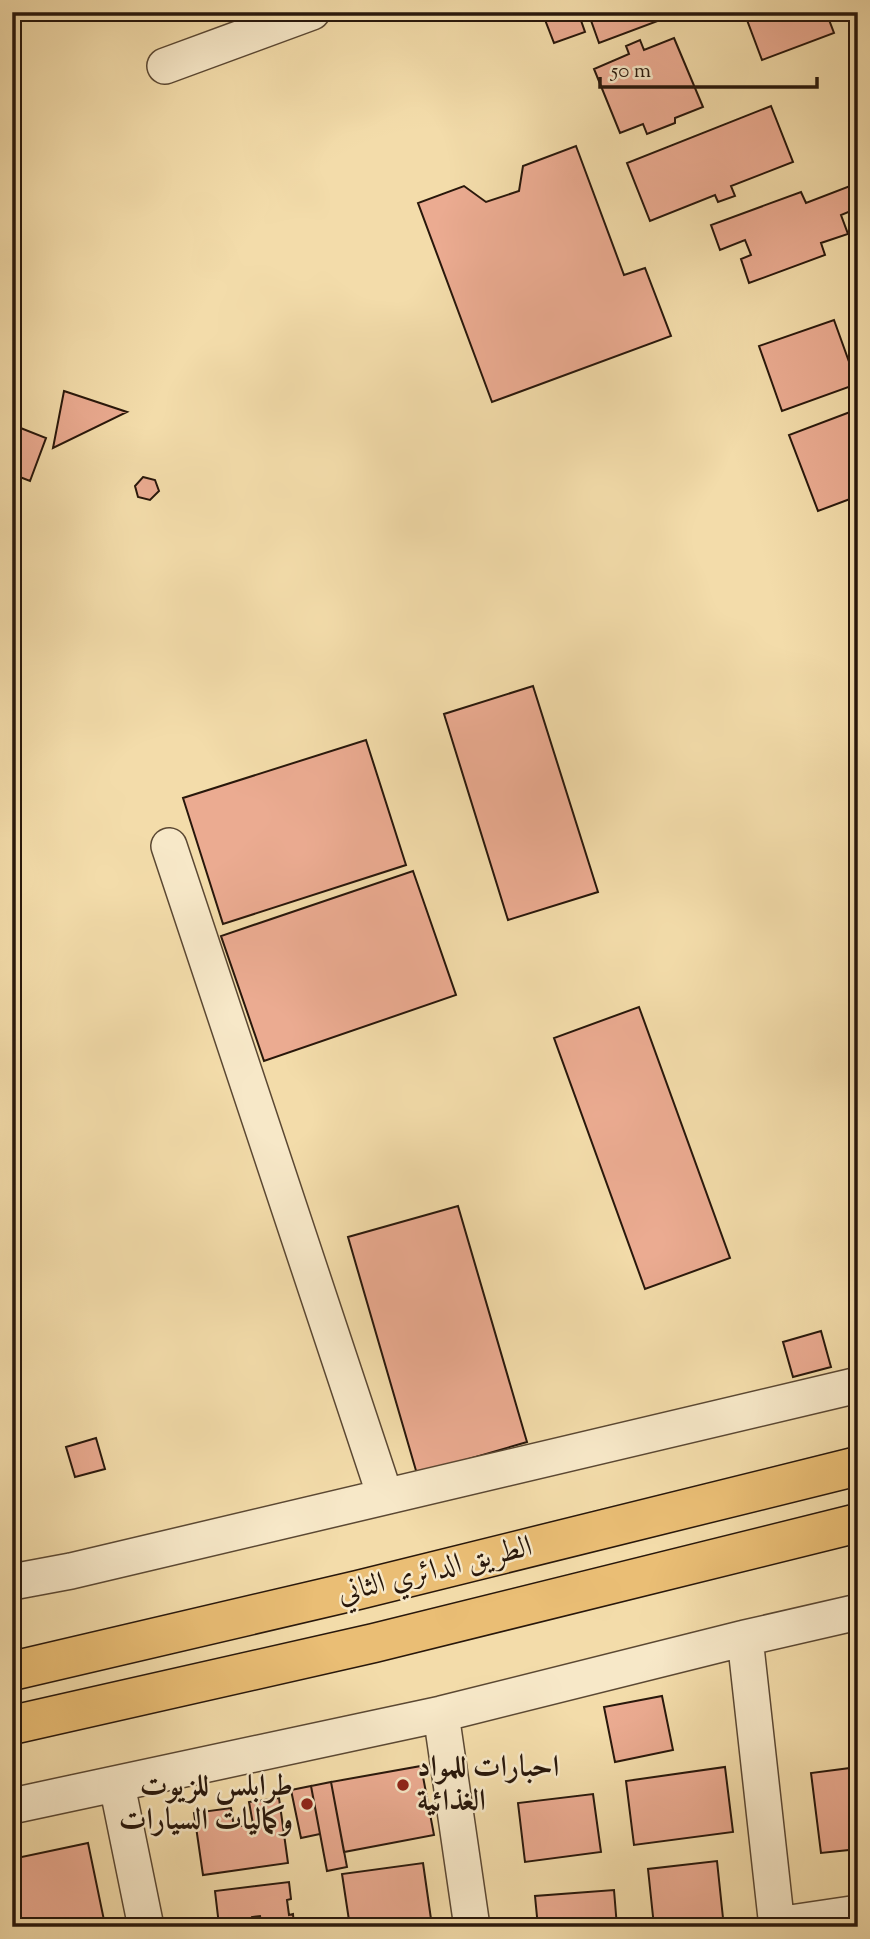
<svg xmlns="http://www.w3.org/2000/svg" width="870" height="1939" font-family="'Sorts Mill Goudy',Amiri,serif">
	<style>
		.building { fill: #ebab91; stroke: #28170b; stroke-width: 2 }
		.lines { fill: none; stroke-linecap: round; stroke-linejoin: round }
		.minor-casing { stroke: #5b4833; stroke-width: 38 }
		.highway-casing { stroke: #28170b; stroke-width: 41 }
		.minor { stroke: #f7e8c8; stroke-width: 35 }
		.highway { stroke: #eabe75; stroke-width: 38 }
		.poi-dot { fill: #8f2418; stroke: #f7e8c8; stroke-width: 2.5 }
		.labels { text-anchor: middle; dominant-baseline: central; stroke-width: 5; stroke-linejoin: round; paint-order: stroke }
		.street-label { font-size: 30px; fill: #28170b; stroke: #f7e8c8 }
		.poi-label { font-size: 30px; font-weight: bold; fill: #28170b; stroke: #f7e8c8; text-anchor: start }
	</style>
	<rect width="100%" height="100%" fill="#f3dcaa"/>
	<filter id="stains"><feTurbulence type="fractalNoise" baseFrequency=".00286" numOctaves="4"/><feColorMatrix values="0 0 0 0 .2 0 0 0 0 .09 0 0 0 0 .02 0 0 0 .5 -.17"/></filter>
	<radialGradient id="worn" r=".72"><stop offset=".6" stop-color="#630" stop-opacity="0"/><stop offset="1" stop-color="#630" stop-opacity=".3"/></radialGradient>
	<path class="building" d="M542,12H578L585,32L554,43Z
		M588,12H669L671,16L599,43Z
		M744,12H826L834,33L762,60Z
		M674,38L703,107L675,118V123L647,134L643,124L620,133L594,69L629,54L626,46L640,40L644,50Z
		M771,106L793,162L731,186L735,196L718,202L715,195L650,221L627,163Z
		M576,146L624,275L645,268L671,336L492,402L418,203L464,186L486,202L519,191L523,166Z
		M850,186L858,208L841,215L848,234L821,243L825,255L749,283L741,259L751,255L745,240L720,250L711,225L801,192L806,203Z
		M834,320L857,384L782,411L759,346Z
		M64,391L127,412L53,448Z
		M858,409V496L818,511L789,435Z
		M13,425L46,438L30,481L12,474Z
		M143,477L155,480L159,491L150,500L138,497L135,486Z
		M533,686L598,892L508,920L444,714Z
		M366,740L406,865L223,924L183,798Z
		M413,871L456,995L264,1061L221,936Z
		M639,1007L730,1258L645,1289L554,1038Z
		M458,1206L527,1442L417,1474L348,1237Z
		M821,1331L831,1367L793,1377L783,1342Z
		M96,1438L105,1469L75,1477L66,1447Z
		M662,1696L673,1750L615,1762L604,1707Z
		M421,1766L434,1835L344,1852L331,1782Z
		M725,1767L733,1832L634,1845L626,1781Z
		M858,1767V1849L821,1853L811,1773Z
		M331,1782L347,1867L327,1871L311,1786Z
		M311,1786L320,1834L301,1838L291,1790Z
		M593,1794L601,1852L525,1862L518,1803Z
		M279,1798L288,1863L203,1875L194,1813L231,1808L234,1827L253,1824L249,1802Z
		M88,1843L105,1925L14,1927L12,1917V1859Z
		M717,1861L723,1918L654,1926L648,1869Z
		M423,1863L431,1919L375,1927H350L342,1874Z
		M289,1882L291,1899L287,1900L289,1915L293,1914L294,1927H262L260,1916L252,1917L253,1927L219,1925L215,1891Z
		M614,1890L617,1927H538L535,1896Z"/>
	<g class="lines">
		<defs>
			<path id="minor" d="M165,66L312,12
				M169,846L385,1496
				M12,1582L71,1571L858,1385
				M745,1638L777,1927
				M441,1714L472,1927
				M117,1785L146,1927
				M12,1806L441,1714L745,1638L858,1612
				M777,1925L858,1913"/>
			<path id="highway" d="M12,1671L358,1590L858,1466
				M12,1725L374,1643L858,1523"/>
		</defs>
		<use href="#minor" class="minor-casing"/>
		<use href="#highway" class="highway-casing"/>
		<use href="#minor" class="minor"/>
		<use href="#highway" class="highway"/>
	</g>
	<g class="poi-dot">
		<circle cx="403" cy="1785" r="7"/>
		<circle cx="307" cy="1804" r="7"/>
	</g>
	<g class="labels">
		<g class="street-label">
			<text transform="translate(435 1571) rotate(-14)">الطريق الدائري الثاني</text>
		</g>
		<g class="poi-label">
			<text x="417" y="1768">احبارات للمواد<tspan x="417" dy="34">الغذائية</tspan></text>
			<text x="293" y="1787" text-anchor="end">طرابلس للزيوت<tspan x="293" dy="34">وكماليات السيارات</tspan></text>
		</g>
	</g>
	<rect width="870" height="1939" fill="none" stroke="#f3dcaa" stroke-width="42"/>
	<rect x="14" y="14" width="842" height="1911" fill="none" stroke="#28170b" stroke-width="3.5"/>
	<rect x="21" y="21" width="828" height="1897" fill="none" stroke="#28170b" stroke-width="2"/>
	<path d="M600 77v10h217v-10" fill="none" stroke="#28170b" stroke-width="3.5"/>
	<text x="611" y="77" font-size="21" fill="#28170b" stroke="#f7e8c8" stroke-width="5" paint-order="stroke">50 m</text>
	<rect width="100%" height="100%" filter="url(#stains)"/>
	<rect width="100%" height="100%" fill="url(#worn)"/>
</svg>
